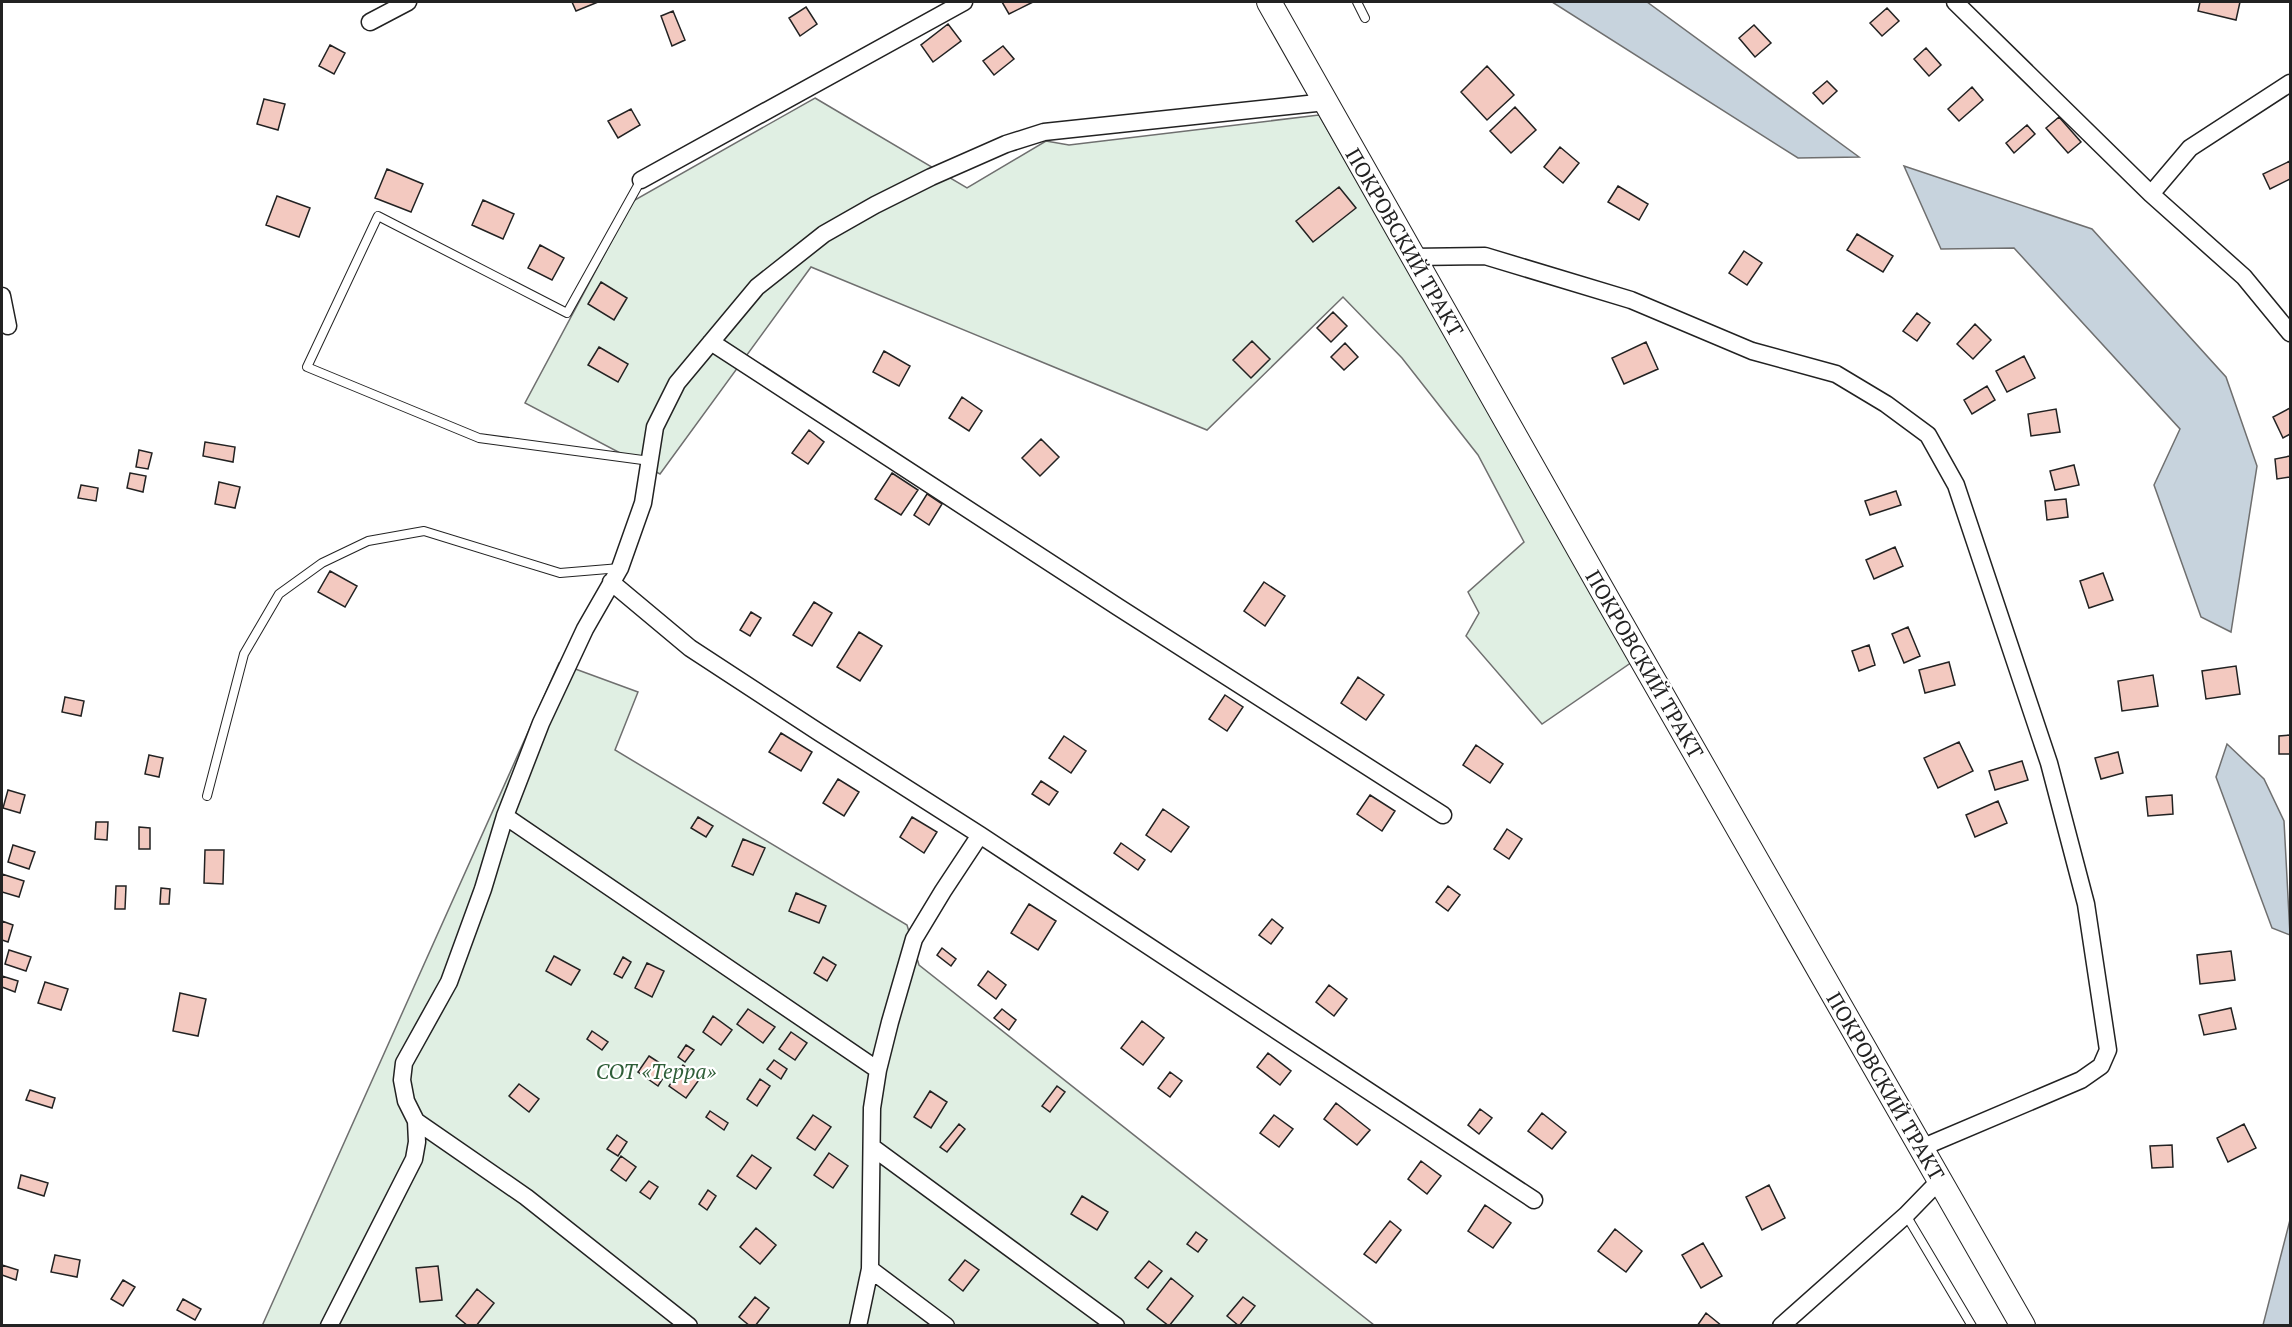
<svg xmlns="http://www.w3.org/2000/svg" width="2292" height="1327" font-family="'PT Serif',serif">
	<style>
		.green { fill: #e0efe3; stroke: #6f6f6f; stroke-width: 1.5 }
		.water { fill: #c7d3dd; stroke: #6f6f6f; stroke-width: 1.5 }
		.building { fill: #f3c9c0; stroke: #222; stroke-width: 1.5 }
		.lines { fill: none; stroke-linecap: round; stroke-linejoin: round }
		.service-casing { stroke: #222; stroke-width: 10 }
		.minor-casing { stroke: #222; stroke-width: 19 }
		.secondary-casing { stroke: #222; stroke-width: 26 }
		.service { stroke: #fff; stroke-width: 8 }
		.minor { stroke: #fff; stroke-width: 16 }
		.secondary { stroke: #fff; stroke-width: 24 }
		.labels { text-anchor: middle; dominant-baseline: central; stroke-width: 4.5; stroke-linejoin: round; paint-order: stroke }
		.street-label { font-size: 21px; fill: #222; stroke: #fff }
		.park-label { font-size: 21px; font-style: italic; fill: #2f5e38; stroke: #fff }
	</style>
	<rect width="100%" height="100%" fill="#fff"/>
	<path class="green" d="M815,98L967,188L1046,141L1069,145L1319,115L1632,662L1542,724L1466,636L1479,613L1468,592L1524,542L1478,455L1402,358L1343,297L1207,430L811,267L660,474L525,403L633,201Z
		M559,663L638,692L615,750L907,925L919,965L1374,1325L262,1326Z"/>
	<path class="water" d="M1552,2H1647L1859,157L1798,158Z
		M1904,166L2092,229L2226,377L2257,466L2231,632L2201,617L2154,485L2180,429L2014,248L1941,249Z
		M2227,744L2264,779L2284,821L2290,935L2272,928L2216,777Z
		M2290,1220V1325H2263Z"/>
	<path class="building" d="M572,2H598L576,11Z
		M1002,2H1033L1009,14Z
		M2200,2H2240L2236,20L2198,11Z
		M806,7L817,24L800,36L789,18Z
		M1887,8L1899,21L1882,36L1870,23Z
		M673,11L685,40L672,46L661,16Z
		M948,24L961,41L933,62L921,45Z
		M1754,25L1771,43L1755,57L1739,38Z
		M330,45L345,53L334,74L319,66Z
		M1003,46L1014,59L994,75L983,61Z
		M1926,48L1941,65L1929,76L1914,59Z
		M1487,66L1514,95L1487,120L1461,92Z
		M1827,81L1837,91L1823,104L1813,93Z
		M1972,87L1983,100L1959,121L1948,109Z
		M264,99L285,104L278,130L257,124Z
		M1515,107L1536,130L1511,153L1490,131Z
		M631,109L640,125L618,138L608,121Z
		M2059,117L2081,142L2068,153L2046,128Z
		M2027,125L2035,134L2014,153L2006,143Z
		M1560,147L1579,163L1563,183L1544,167Z
		M2290,161V179L2270,189L2263,174Z
		M387,169L423,184L411,212L375,198Z
		M1618,186L1648,204L1639,220L1608,202Z
		M1339,187L1356,208L1313,242L1296,221Z
		M277,196L310,208L299,237L266,225Z
		M483,200L514,214L503,239L472,225Z
		M1857,234L1893,256L1883,272L1847,250Z
		M540,245L564,258L552,280L528,268Z
		M1744,251L1762,263L1747,285L1729,273Z
		M601,282L627,298L614,320L588,304Z
		M1333,312L1347,326L1331,342L1317,328Z
		M1917,313L1930,323L1917,341L1903,331Z
		M1975,324L1991,340L1973,359L1957,344Z
		M1252,341L1270,359L1251,378L1233,360Z
		M1646,342L1658,369L1624,384L1612,358Z
		M1345,343L1358,357L1344,370L1331,357Z
		M599,347L628,364L618,382L588,365Z
		M884,351L910,366L899,386L873,372Z
		M2024,356L2035,378L2007,392L1996,371Z
		M1987,386L1995,400L1972,414L1964,400Z
		M962,397L982,411L969,431L949,418Z
		M2290,408V434L2283,438L2273,417Z
		M2056,409L2060,432L2031,436L2028,414Z
		M809,430L824,442L808,464L792,453Z
		M1041,439L1059,457L1040,476L1022,458Z
		M205,442L235,447L233,462L203,456Z
		M139,450L152,453L148,469L136,467Z
		M2290,456V477L2277,479L2275,459Z
		M2074,465L2079,485L2055,490L2050,471Z
		M130,473L146,476L143,492L127,488Z
		M892,473L918,490L901,515L875,499Z
		M219,482L240,487L235,508L215,504Z
		M81,485L98,488L96,501L78,498Z
		M1896,491L1901,505L1870,515L1865,501Z
		M927,494L942,504L929,525L914,515Z
		M2066,499L2068,517L2047,520L2045,501Z
		M1895,547L1903,566L1874,579L1866,560Z
		M330,571L357,586L345,607L318,592Z
		M2103,573L2113,600L2089,608L2080,581Z
		M1264,582L1285,596L1265,626L1244,611Z
		M814,602L832,613L812,646L793,635Z
		M751,612L761,618L750,636L740,630Z
		M1908,627L1920,656L1904,663L1892,634Z
		M859,632L882,646L860,681L837,667Z
		M1869,645L1875,665L1859,671L1852,651Z
		M1949,662L1955,685L1925,693L1919,670Z
		M2236,666L2240,694L2206,699L2202,671Z
		M2153,675L2158,706L2122,711L2118,681Z
		M1358,677L1384,695L1366,720L1341,703Z
		M1225,695L1243,707L1227,731L1209,719Z
		M65,697L84,701L81,716L62,712Z
		M781,733L812,752L801,771L769,752Z
		M2290,735V754H2279V736Z
		M1064,736L1086,751L1071,773L1049,758Z
		M1959,742L1973,771L1938,788L1924,758Z
		M1476,745L1503,764L1490,783L1463,765Z
		M2118,752L2123,773L2101,779L2095,758Z
		M149,755L163,758L159,777L145,774Z
		M2022,761L2028,780L1995,790L1989,771Z
		M838,779L859,792L844,816L823,803Z
		M1041,781L1058,792L1049,805L1032,794Z
		M8,790L25,795L20,813L3,808Z
		M1370,795L1395,811L1382,831L1357,814Z
		M2172,795L2173,814L2148,816L2146,797Z
		M1998,801L2007,823L1975,837L1966,815Z
		M1163,809L1189,827L1171,852L1146,835Z
		M698,817L713,826L706,837L691,828Z
		M912,817L937,832L924,853L900,837Z
		M96,822H108L107,840L95,839Z
		M139,827L150,828V849H139Z
		M1507,829L1522,839L1509,859L1494,849Z
		M743,839L765,848L753,875L732,866Z
		M1121,843L1145,860L1138,870L1114,853Z
		M13,845L35,852L29,869L8,862Z
		M205,850H224L223,884L204,883Z
		M2,874L24,881L19,897L2,892Z
		M116,886H126L125,909H115Z
		M1448,886L1460,895L1448,911L1436,902Z
		M161,888L170,889L169,904H160Z
		M796,893L826,906L819,923L789,911Z
		M1029,904L1056,921L1038,950L1011,933Z
		M1272,919L1283,928L1271,944L1259,935Z
		M2,921L13,925L8,942L2,940Z
		M942,948L956,959L951,966L937,955Z
		M9,950L31,957L26,971L5,964Z
		M2231,951L2235,980L2200,984L2197,955Z
		M554,956L580,970L571,985L546,971Z
		M623,957L631,962L622,978L614,974Z
		M823,957L836,965L827,981L814,973Z
		M647,963L664,971L652,997L635,988Z
		M988,971L1006,985L996,999L978,985Z
		M2,976L18,981L15,992L2,987Z
		M45,982L68,989L61,1010L38,1003Z
		M1329,985L1347,999L1334,1016L1316,1002Z
		M180,993L206,999L198,1036L173,1031Z
		M2231,1008L2236,1029L2204,1035L2199,1015Z
		M748,1009L775,1027L763,1043L737,1024Z
		M1002,1009L1016,1020L1009,1030L994,1018Z
		M713,1016L732,1030L721,1045L703,1032Z
		M1142,1021L1164,1038L1143,1065L1121,1048Z
		M592,1031L608,1042L602,1050L587,1039Z
		M791,1032L807,1043L795,1060L779,1049Z
		M686,1045L694,1050L685,1062L678,1057Z
		M1268,1053L1291,1071L1280,1085L1257,1067Z
		M649,1056L669,1069L658,1086L638,1072Z
		M774,1060L787,1069L781,1079L767,1069Z
		M683,1065L701,1077L686,1098L669,1086Z
		M1170,1072L1182,1081L1170,1097L1158,1088Z
		M760,1079L770,1086L757,1106L747,1099Z
		M519,1084L539,1099L529,1112L509,1096Z
		M1057,1086L1065,1092L1050,1112L1042,1106Z
		M30,1090L55,1098L52,1108L26,1100Z
		M930,1091L947,1102L931,1128L914,1117Z
		M1336,1103L1370,1130L1357,1145L1324,1119Z
		M1480,1109L1492,1118L1479,1134L1468,1125Z
		M710,1111L728,1123L724,1130L706,1117Z
		M1542,1113L1566,1132L1552,1149L1528,1131Z
		M813,1115L831,1127L815,1150L797,1138Z
		M1274,1115L1293,1129L1279,1147L1260,1133Z
		M959,1124L965,1129L947,1152L940,1147Z
		M2244,1124L2256,1148L2228,1162L2217,1138Z
		M617,1135L627,1142L618,1156L607,1149Z
		M2172,1145L2173,1167L2152,1168L2150,1146Z
		M829,1153L848,1166L833,1188L814,1175Z
		M752,1155L771,1168L756,1189L737,1176Z
		M621,1156L636,1167L626,1181L611,1170Z
		M1421,1161L1441,1176L1427,1194L1408,1179Z
		M21,1175L48,1183L44,1196L18,1188Z
		M649,1181L658,1187L650,1199L640,1192Z
		M1769,1185L1785,1218L1762,1230L1746,1197Z
		M708,1190L716,1196L707,1210L699,1204Z
		M1082,1196L1108,1212L1097,1230L1071,1214Z
		M1485,1205L1511,1223L1493,1248L1468,1231Z
		M1390,1221L1401,1230L1376,1263L1364,1254Z
		M756,1228L776,1245L760,1264L740,1247Z
		M1615,1229L1642,1251L1626,1272L1598,1251Z
		M1196,1232L1207,1240L1198,1252L1187,1244Z
		M1703,1243L1722,1276L1701,1288L1682,1255Z
		M55,1255L80,1260L77,1277L51,1272Z
		M965,1260L979,1270L963,1291L949,1280Z
		M1149,1261L1162,1271L1148,1288L1135,1278Z
		M2,1265L18,1270L16,1280L2,1275Z
		M438,1266L442,1300L420,1302L416,1268Z
		M1171,1278L1193,1296L1169,1326L1147,1309Z
		M123,1280L135,1287L123,1306L111,1299Z
		M477,1289L494,1303L476,1326H468L456,1316Z
		M755,1297L769,1308L755,1326H750L739,1317Z
		M1243,1297L1255,1306L1239,1326L1227,1316Z
		M183,1299L201,1309L195,1320L177,1310Z
		M1706,1313L1722,1326H1697Z"/>
	<g class="lines">
		<defs>
			<path id="service" d="M1357,2L1365,18
				M641,180L567,313L378,216L307,367L479,438L650,461
				M207,796L244,654L279,594L322,563L368,541L424,531L560,573L620,568
				M1906,1215L1972,1326"/>
			<path id="minor" d="M1955,2L2151,194L2244,277L2290,333
				M370,22L408,2
				M641,180L964,2
				M2151,194L2190,148L2290,83
				M1413,257L1485,256L1631,300L1752,351L1836,374L1886,404L1928,435L1956,485L2049,763L2086,904L2108,1050L2101,1066L2081,1080L1921,1148
				M2,296L8,326
				M711,342L1118,607L1443,815
				M611,582L690,648L820,733L980,835L1534,1200
				M505,816L878,1070
				M416,1121L526,1197L689,1326
				M872,1147L1116,1326
				M870,1269L946,1326
				M329,1326L414,1159L417,1142L416,1121L406,1101L402,1080L404,1063L449,982L483,889L505,816L541,723L585,629L620,568L643,503L655,427L677,383L757,287L824,234L875,205L931,177L1006,144L1044,132L1326,102
				M858,1326L870,1269L872,1108L878,1070L890,1022L914,939L943,891L980,835
				M1781,1326L1906,1215L1940,1180"/>
			<path id="secondary" d="M1269,2L1610,604L2023,1326"/>
		</defs>
		<use href="#service" class="service-casing"/>
		<use href="#minor" class="minor-casing"/>
		<use href="#secondary" class="secondary-casing"/>
		<use href="#service" class="service"/>
		<use href="#minor" class="minor"/>
		<use href="#secondary" class="secondary"/>
	</g>
	<g class="labels">
		<g class="street-label">
			<text transform="translate(1405 242) rotate(60)">ПОКРОВСКИЙ ТРАКТ</text>
			<text transform="translate(1645 664) rotate(60)">ПОКРОВСКИЙ ТРАКТ</text>
			<text transform="translate(1886 1086) rotate(60)">ПОКРОВСКИЙ ТРАКТ</text>
		</g>
		<g class="park-label">
			<text x="656" y="1071">СОТ «Терра»</text>
		</g>
	</g>
	<rect width="2292" height="1327" fill="none" stroke="#222222" stroke-width="6"/>
</svg>
